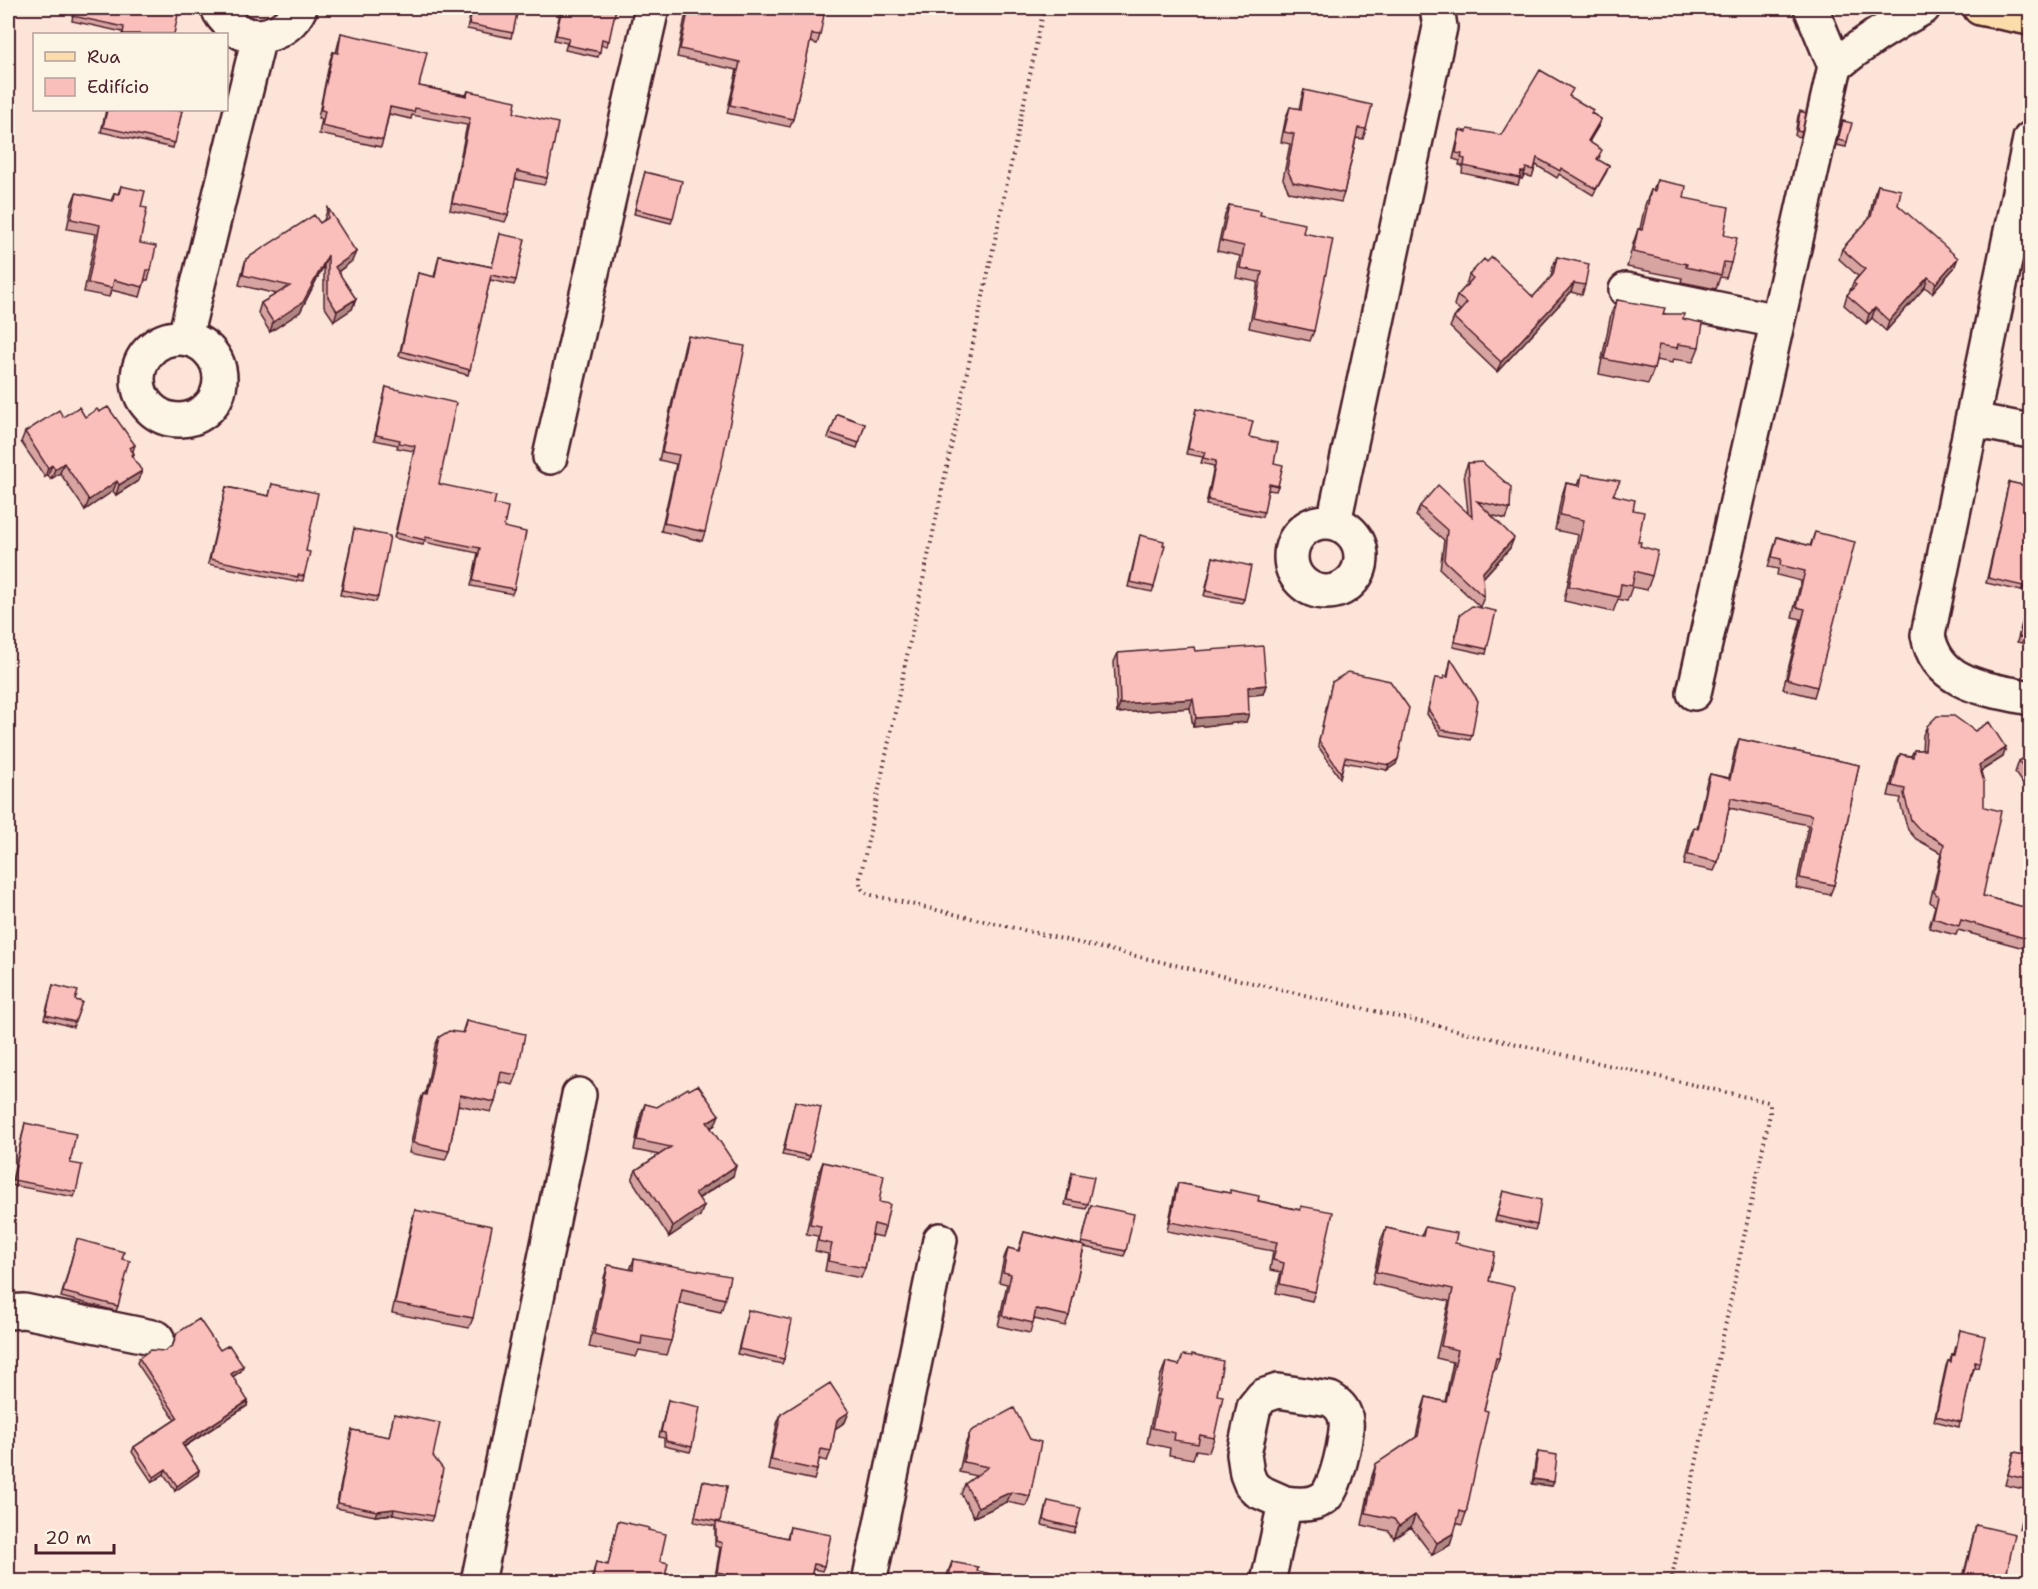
<svg xmlns="http://www.w3.org/2000/svg" width="2038" height="1589" font-family="'Shantell Sans',sans-serif">
	<style>
		.lines { fill: none; stroke-linecap: round; stroke-linejoin: round }
		.minor-casing { stroke: #4a1f2b; stroke-width: 38 }
		.major-casing { stroke: #4a1f2b; stroke-width: 38 }
		.path { stroke: #4a1f2b; stroke-width: 4; stroke-dasharray: 1.5 4.5; stroke-linecap: butt }
		.minor { stroke: #fcf5e5; stroke-width: 33 }
		.major { stroke: #fbdcab; stroke-width: 33 }
		.wall { fill: #d8a4a1; stroke: #4a1f2b; stroke-width: 1.5 }
		.shaded-wall { fill: #b08683; stroke: #4a1f2b; stroke-width: 1.5 }
		.building { fill: #fbbfbb; stroke: #4a1f2b; stroke-width: 1.5 }
	</style>
	<rect width="100%" height="100%" fill="#fce5d8"/>
	<filter id="ink" filterUnits="userSpaceOnUse"><feTurbulence type="fractalNoise" baseFrequency=".0167" numOctaves="2"/><feDisplacementMap in="SourceGraphic" scale="12" xChannelSelector="R" yChannelSelector="G"/><feConvolveMatrix kernelMatrix="1 2 1 2 8 2 1 2 1" color-interpolation-filters="sRGB"/></filter>
	<g filter="url(#ink)">
		<g class="lines">
			<defs>
				<path id="minor" d="M218,8C220,14 224,18 229,23C250,47 288,35 300,8
					M1835,66C1863,43 1891,25 1923,8
					M2030,139L1928,635C1937,686 1989,689 2030,698
					M1626,290L1777,321
					M185,337L259,37
					M138 379a41 41 0 1 1 82 0a41 41 0 1 1-82 0Z
					M1972,420L2030,431
					M550,457L652,8
					M1291 557a35 35 0 1 1 70 0a35 35 0 1 1-70 0Z
					M1334,522L1440,27L1437,8
					M1694,693L1835,66L1811,8
					M8,1312L24,1311L157,1338
					M478,1582L579,1095
					M869,1582L940,1240
					M1268,1582L1285,1503L1258,1491L1251,1484L1247,1474L1244,1454L1254,1407L1263,1396L1278,1391L1330,1399C1339,1404 1345,1411 1346,1421C1348,1435 1336,1488 1325,1497C1314,1506 1298,1505 1285,1503"/>
				<path id="major" d="M1980,8L2030,18"/>
			</defs>
			<use href="#minor" class="minor-casing"/>
			<use href="#major" class="major-casing"/>
			<path class="path" d="M1044,8L860,878C859,890 865,894 876,896L1768,1102L1770,1105V1114L1671,1582"/>
			<use href="#minor" class="minor"/>
			<use href="#major" class="major"/>
		</g>
		<path class="wall" d="M74,8H167L174,34H122L123,32L72,21Z
			M472,8H518L511,38L467,29Z
			M537,8H616L607,46L601,45L598,57L565,50L567,43L554,40L560,13Z
			M687,8H817L816,14L820,35L817,44L810,42L793,119L790,127L727,113L737,70L677,57Z
			M341,33L419,86L466,95L468,91L514,113L547,178L544,185L515,179L508,215L505,222L450,210L467,125L412,115L411,119L389,114L383,140L381,147L319,134L322,119L318,118L330,60L333,52L336,53Z
			M1304,90L1366,129L1363,139L1356,138L1344,193L1341,202L1289,192L1283,179L1290,144L1281,142L1286,117L1290,107L1299,109L1301,100Z
			M1570,97L1593,110L1591,113L1601,119L1599,125L1589,141L1600,156L1598,160L1609,166L1606,173L1593,195L1559,174L1557,178L1536,165L1532,177L1524,175L1522,179L1520,178L1518,185L1462,173L1463,166L1459,165L1460,161L1453,159L1460,130L1467,132L1501,135Z
			M106,110H182L173,148L101,132Z
			M1800,111L1802,132L1800,137L1795,136L1798,116Z
			M1843,121L1847,142L1846,147L1836,145Z
			M645,172L673,218L671,223L634,214Z
			M1657,180L1684,198L1724,235L1731,263L1726,278L1720,277L1716,289L1681,282L1682,278L1627,267L1633,244L1638,229H1640L1645,205L1651,190H1653Z
			M1878,185L1898,205L1954,268L1932,293L1925,287L1886,331L1872,318L1866,324L1844,305L1847,295L1849,293L1853,283L1858,276L1839,259L1842,249L1869,219L1874,195Z
			M121,186L141,207L140,243L151,270L148,280H145L140,297L111,290L109,297L84,292L96,234L67,229L72,203L76,193L111,201L114,193L118,194Z
			M1229,205L1260,215L1303,233L1314,331L1310,341L1249,328L1258,282L1236,278L1240,256L1217,251L1225,214Z
			M328,208L352,261L338,272L356,299L352,309L334,321L324,306V265L300,312L270,332L258,313L261,303L277,294L239,285L243,269L246,259L320,223L324,220Z
			M500,234L516,280L514,285L490,280L468,375L399,356L418,273L434,277L439,256L492,267Z
			M1557,257L1585,285L1582,295L1571,292L1497,372L1450,327L1454,318L1460,310L1454,305L1457,296L1467,285H1466L1469,275L1533,297L1551,277L1553,266Z
			M1617,300L1683,319L1699,347L1693,362L1673,359L1672,363L1656,360L1654,369L1648,384L1599,374L1611,314Z
			M688,336L705,532L702,541L661,531L676,464L659,460L685,344Z
			M386,387L439,484L494,504L504,527L514,589L512,594L471,586L478,553L424,542L423,545L394,538L414,451L397,448L398,445L374,440Z
			M1196,409L1249,437L1274,463L1278,486L1276,491L1268,490L1262,517L1206,505L1214,466L1201,463L1203,457L1186,454Z
			M99,412L135,445L133,451L134,454L133,458L138,481L116,495L113,491L85,510L60,473L51,479L48,475L45,477L21,442L25,432L63,417H85Z
			M837,414L865,424L857,448L828,438Z
			M1468,463L1510,509L1506,519L1491,515L1510,548L1483,578L1484,597L1480,607L1440,569L1444,540L1416,516L1420,506L1468,513L1464,473Z
			M1582,474L1615,495L1633,510L1638,542L1652,576L1647,590L1632,587L1627,601L1618,599L1613,612L1564,601L1578,535L1555,530L1561,498L1566,483L1578,485Z
			M2009,482L2031,487V581L2021,591L1986,583Z
			M272,484L306,551L304,576L303,581L297,580L296,582L208,564L226,487L269,496Z
			M354,529L378,597L376,602L340,595Z
			M1815,532L1817,687L1814,697L1783,689L1801,619L1792,617L1801,581L1777,575L1778,569L1768,567L1777,537L1810,546Z
			M1140,535L1154,587L1152,592L1128,587Z
			M1213,557L1244,599L1242,603L1204,596Z
			M2026,608L2031,609V645L2017,642Z
			M1460,615L1487,649L1486,654L1453,647Z
			M1195,651L1266,685L1263,694L1248,695L1246,722L1193,727L1190,708L1117,713L1114,662L1118,653Z
			M1451,659L1472,735L1470,740L1441,735L1427,714L1435,678L1443,679L1444,676L1447,677Z
			M1332,682L1396,764L1387,770L1344,762L1340,778L1318,746Z
			M1927,726L2003,757L1981,771L1983,896L2031,909V950L1958,930L1956,935L1929,928L1935,906L1930,902L1941,853L1916,839L1908,830L1900,803L1901,798L1888,796L1896,763L1900,754L1911,756L1914,750H1922L1923,735Z
			M1739,739L1859,765L1834,885L1830,895L1796,888L1808,825L1729,808L1718,862L1714,871L1684,865L1690,837L1694,827L1697,828L1706,784L1710,774L1729,778L1735,749Z
			M2031,754V796L2015,773L2019,761Z
			M53,985L75,1000L82,1002L73,1027L44,1019Z
			M466,1021L517,1075L513,1085L499,1082L495,1102L491,1112L458,1105L449,1151L445,1160L409,1153L419,1104L423,1094H425L435,1046L439,1037L462,1033Z
			M795,1101L810,1156L808,1160L782,1155Z
			M645,1104L715,1125L711,1128L733,1176L698,1199L700,1216L669,1237L632,1180L636,1170L659,1155L634,1150L641,1114Z
			M25,1123L70,1163L76,1192L74,1197L11,1185Z
			M823,1162L879,1202L885,1227L882,1237L872,1235L865,1268L861,1278L825,1271L828,1254L815,1251L818,1236L806,1234L819,1172Z
			M1072,1173L1088,1204L1086,1209L1065,1205Z
			M1178,1183L1300,1210L1301,1206L1315,1292L1312,1301L1276,1293L1281,1272L1270,1270L1273,1251L1167,1231L1175,1192Z
			M1503,1191L1537,1225L1535,1230L1495,1221Z
			M1091,1205L1126,1251L1124,1256L1084,1247L1069,1316L1065,1326L1034,1319L1030,1333L998,1326L1007,1284L999,1282L1004,1258L1008,1248L1018,1251L1024,1232L1081,1245Z
			M415,1210L473,1318L469,1328L392,1313L412,1220Z
			M1425,1227L1455,1243L1489,1281L1499,1358L1495,1370H1493L1484,1410L1466,1513L1462,1525L1456,1523L1450,1545L1432,1555L1411,1527L1394,1538L1389,1531L1362,1525L1372,1476L1376,1464L1416,1437L1422,1409L1426,1397L1445,1402L1453,1362L1436,1358L1449,1301L1372,1284L1381,1240L1386,1228L1421,1236Z
			M77,1239L118,1306L116,1311L61,1297Z
			M634,1259L725,1299L721,1312L679,1303L671,1341L666,1355L639,1350L636,1357L589,1347L604,1278L608,1265L630,1270Z
			M748,1310L784,1359L782,1364L737,1354Z
			M1960,1330L1979,1363L1978,1368L1974,1367L1972,1376H1971L1959,1427L1934,1421L1946,1366L1948,1361H1950L1952,1354H1954Z
			M173,1345L220,1350L243,1366L241,1371L233,1377L247,1406L184,1447L199,1470L198,1475L175,1491L164,1474L152,1482L132,1452L134,1447L175,1420L137,1363L139,1358L165,1351Z
			M1166,1362L1217,1395L1214,1438L1209,1452L1196,1450L1193,1459L1169,1455L1170,1448L1147,1443L1160,1377Z
			M668,1400L692,1447L690,1452L664,1446V1438L659,1437Z
			M849,1412L845,1422L835,1429L831,1451L827,1461L819,1459L817,1470L814,1480L768,1470L777,1424L781,1414Z
			M394,1414L433,1456V1516L431,1521L393,1514L375,1516L336,1508L351,1435L352,1430L389,1437Z
			M969,1435L1030,1496L1026,1506L1007,1502L974,1517L961,1494L965,1484L976,1476L959,1472L965,1445Z
			M1538,1452L1552,1486L1532,1484L1536,1457Z
			M2014,1452L2031,1455V1531L2019,1529L2028,1490L2005,1485Z
			M703,1481L727,1486L719,1523L787,1538L790,1527L824,1566L822,1571L813,1569L810,1581H738L715,1577L720,1548L715,1546V1526L694,1522Z
			M1048,1501L1076,1528L1074,1533L1042,1525Z
			M618,1521L648,1530L660,1561L664,1581H591L596,1562L608,1565Z
			M1976,1525L2005,1581H1962Z
			M952,1562L977,1571L1016,1581H946L948,1572Z"/>
		<path class="shaded-wall" d="M1601,119L1599,125L1586,147L1588,141Z
			M1521,172H1525L1522,179L1519,178Z
			M356,252L352,261L331,277L335,267Z
			M328,255L324,265L300,312L270,332L273,322Z
			M1958,258L1954,268L1932,293L1936,283Z
			M1928,277L1925,287L1886,331L1889,321Z
			M1574,283L1571,292L1497,372L1501,362Z
			M356,299L352,309L334,321L337,311Z
			M1875,308L1872,318L1866,324L1869,314Z
			M64,463L60,473L51,479L55,469Z
			M52,465L48,475L45,477L48,468Z
			M142,471L138,481L116,495L119,485Z
			M117,481L113,491L85,510L89,500Z
			M1514,538L1510,548L1479,582L1483,572Z
			M2031,578V581L2021,591L2023,586Z
			M1266,685L1263,694L1245,696L1248,687Z
			M1193,699L1190,708L1117,713L1120,704Z
			M1249,714L1246,722L1193,727L1196,718Z
			M2006,748L2003,757L1976,774L1979,765Z
			M1398,759L1396,764L1387,770L1389,765Z
			M719,1115L715,1125L703,1132L707,1122Z
			M736,1166L733,1176L691,1203L695,1193Z
			M704,1206L700,1216L669,1237L673,1227Z
			M243,1366L241,1371L229,1379L231,1374Z
			M248,1401L247,1406L180,1449L182,1444Z
			M849,1412L845,1422L833,1430L837,1420Z
			M166,1469L164,1474L152,1482L154,1477Z
			M199,1470L198,1475L175,1491L177,1486Z
			M1534,1479L1554,1482L1552,1486L1532,1484Z
			M1011,1492L1007,1502L974,1517L978,1507Z
			M394,1509L393,1514L375,1516L377,1511Z
			M1415,1515L1411,1527L1394,1538L1399,1526Z
			M1454,1533L1450,1545L1432,1555L1437,1543Z"/>
		<path class="building" d="M75,8H167L179,10L174,34H123L124,27L73,16Z
			M473,8H518L513,33L469,24Z
			M558,8H616L609,41L602,39L600,52L567,45L569,38L556,35L562,8Z
			M689,8H817L816,14L824,15L820,35L812,34L793,119L730,105L740,62L680,49Z
			M341,33L427,52L419,86L467,96L468,91L516,101L514,113L558,123L547,178L517,171L508,215L452,203L470,118L415,108L414,112L390,107L383,140L322,126L325,111L321,110L323,96L333,52L338,53Z
			M1540,70L1573,89L1569,96L1593,110L1591,113L1601,119L1588,141L1602,150L1597,159L1609,166L1596,189L1561,168L1560,171L1537,158L1534,170L1526,168L1525,172H1521L1520,178L1464,166L1465,159L1461,158L1462,154L1456,153L1460,130L1467,132L1468,129L1501,135Z
			M1304,90L1372,105L1366,129L1358,128L1344,193L1293,182L1287,169L1294,134L1284,132L1290,107L1301,109Z
			M107,110H182L175,143L103,127Z
			M1800,111L1806,113L1802,132L1797,131Z
			M1843,121L1852,123L1847,142L1838,140Z
			M645,172L682,181L673,218L635,209Z
			M1657,180L1686,186L1684,198L1729,207L1724,235L1737,238L1731,263L1724,262L1721,275L1686,267L1687,264L1633,252L1638,229L1642,230L1651,190L1655,191Z
			M1878,185L1901,190L1898,205L1958,258L1936,283L1928,277L1889,321L1875,308L1869,314L1847,295L1856,285L1853,283L1865,269L1842,249L1871,217Z
			M121,186L145,191L141,207L147,208L140,243L156,246L151,270H147L143,287L114,280L112,288L88,283L100,225L71,219L76,193L113,201L114,193L119,194Z
			M1229,205L1261,211L1260,215L1305,224L1303,233L1333,239L1314,331L1253,318L1262,272L1240,268L1244,246L1221,241Z
			M328,208L356,252L335,267L356,299L337,311L328,297V255L303,302L273,322L261,303L290,286L243,275L246,259L314,215L320,223L328,218Z
			M500,234L525,239L516,280L491,275L470,370L401,351L418,273L435,277L439,256L492,267Z
			M1492,257L1533,297L1553,275L1557,257L1589,264L1585,285L1574,283L1501,362L1454,318L1467,303L1457,296L1473,278L1469,275L1484,259L1487,262Z
			M1617,300L1665,308L1663,314H1684L1683,319L1703,323L1699,347L1678,344L1677,348L1659,345L1654,369L1604,359Z
			M688,336L745,346L722,462L705,532L664,523L679,455L662,452Z
			M386,387L456,403L439,484L496,496L494,504L508,507L504,527L526,532L514,589L473,581L480,548L426,537L425,540L396,533L415,446L399,443L400,440L376,435Z
			M79,407L85,417L97,409L99,412L108,407L135,445L130,448L134,454L131,455L142,471L119,485L117,481L89,500L64,463L55,469L52,465L48,468L25,432L59,410L63,417Z
			M1196,409L1253,421L1249,437L1278,443L1274,463L1283,465L1278,486L1269,484L1264,512L1208,500L1216,461L1203,458L1205,452L1188,449Z
			M837,414L865,424L859,443L830,433Z
			M1482,462L1511,487L1510,509L1477,501L1514,538L1483,572L1484,597L1444,560L1447,530L1420,506L1438,485L1472,517L1468,463Z
			M1582,474L1620,481L1613,495L1635,500L1633,510L1644,512L1638,542H1641L1640,546L1658,551L1652,576L1635,571L1632,586L1621,584L1619,597L1569,586L1584,520L1560,515L1566,483L1580,486Z
			M2009,482L2031,487V578L2023,586L1988,578Z
			M272,484L318,493L306,551L310,552L304,576L298,575V577L210,559L226,487L269,496Z
			M354,529L390,536L378,597L342,590Z
			M1815,532L1855,542L1817,687L1787,679L1805,609L1796,607L1805,571L1780,565L1781,559L1772,557L1777,537L1811,546Z
			M1140,535L1164,541L1163,545H1165L1154,587L1130,582Z
			M1213,557L1251,566L1244,599L1206,591Z
			M1472,606L1496,611L1487,649L1455,642L1460,615Z
			M2026,608L2031,609V639L2019,637Z
			M1263,646L1266,685L1248,687L1249,714L1196,718L1193,699L1120,704L1118,653L1194,647L1195,651Z
			M1451,659L1478,701L1472,735L1442,730L1428,709L1435,678L1444,679V676L1448,677Z
			M1348,672L1390,681L1409,708L1398,759L1389,765L1345,757L1341,773L1319,741L1332,682Z
			M1937,716H1954L1975,731L1989,722L2006,748L1979,765L1984,782V807L2001,811L1983,896L2031,909V940L1961,920L1959,926L1933,918L1938,896L1934,892L1944,844L1920,830L1911,820L1904,794L1905,789L1892,786L1900,754L1913,757L1914,750H1925L1927,726Z
			M1739,739L1859,765L1834,885L1800,878L1812,815L1731,798L1718,862L1688,855L1694,827L1698,829L1710,774L1730,779Z
			M2031,754V778L2019,761Z
			M53,985L78,991L75,1000L82,1002L75,1022L46,1015Z
			M466,1021L525,1034L517,1075L501,1072L495,1102L460,1095L449,1151L413,1143L423,1094L426,1095L439,1037L449,1031L464,1033Z
			M698,1085L719,1115L707,1122L736,1166L695,1193L704,1206L673,1227L636,1170L671,1147L637,1140L645,1104L657,1107L688,1088L689,1090Z
			M795,1101L821,1107L810,1156L784,1150Z
			M25,1123L76,1134L70,1163L82,1165L76,1192L13,1180Z
			M823,1162L884,1175L879,1202L890,1204L885,1227L874,1224L865,1268L828,1261L832,1244L818,1241L821,1226L810,1224Z
			M1072,1173L1094,1177L1088,1204L1067,1200Z
			M1178,1183L1230,1193V1190L1259,1196L1258,1201L1300,1210L1301,1206L1333,1212L1315,1292L1280,1284L1284,1263L1273,1260L1277,1242L1170,1222Z
			M1503,1191L1541,1200L1537,1225L1497,1216Z
			M1091,1205L1134,1214L1126,1251L1082,1242Z
			M415,1210L492,1226L473,1318L395,1303Z
			M1425,1227L1457,1233L1455,1243L1495,1252L1489,1281L1514,1287L1499,1358H1496L1484,1410L1488,1411L1466,1513L1460,1511L1454,1533L1437,1543L1415,1515L1399,1526L1394,1519L1366,1513L1376,1464L1418,1436L1426,1397L1446,1402L1458,1350L1441,1346L1453,1289L1376,1272L1386,1228L1423,1236Z
			M1024,1232L1084,1246L1069,1316L1036,1309L1033,1323L1002,1316L1011,1274L1003,1272L1008,1248L1019,1251Z
			M77,1239L124,1252L122,1259L130,1261L118,1306L63,1292Z
			M634,1259L730,1276L725,1299L682,1289L671,1341L642,1336L641,1344L594,1334L608,1265L633,1270Z
			M748,1310L792,1320L784,1359L739,1349Z
			M199,1319L220,1350L229,1345L243,1366L231,1374L248,1401L182,1444L199,1470L177,1486L166,1469L154,1477L134,1447L178,1418L139,1358L150,1350L165,1351L173,1345L177,1333Z
			M1960,1330L1985,1336L1979,1363L1975,1362L1973,1371L1972,1370L1961,1422L1936,1416L1948,1361L1951,1362L1952,1354L1955,1355Z
			M1192,1354L1223,1361L1217,1395L1223,1396L1214,1438L1200,1435L1198,1444L1174,1440L1175,1433L1152,1428L1166,1362L1179,1365L1183,1355L1192,1356Z
			M830,1383L849,1412L837,1420L831,1451L821,1449L817,1470L771,1460L781,1414Z
			M668,1400L700,1407L692,1447L666,1441L665,1433L661,1432Z
			M1014,1408L1030,1439L1041,1442L1030,1496L1011,1492L978,1507L965,1484L988,1467L963,1462L969,1435L971,1431Z
			M394,1414L440,1423L433,1456L443,1469L433,1516L394,1509L377,1511L338,1503L352,1430L389,1437Z
			M1538,1452L1557,1455L1554,1482L1534,1479Z
			M2014,1452L2031,1455V1480L2008,1475Z
			M703,1481L727,1486L720,1522L695,1517Z
			M2031,1483V1521L2022,1519Z
			M1048,1501L1081,1508L1076,1528L1044,1520Z
			M618,1521L649,1528L648,1530L666,1534L660,1561L668,1563L664,1581H592L596,1562L608,1565Z
			M716,1522L788,1538L790,1527L831,1535L824,1566L814,1564L810,1581H756V1580L717,1572L722,1543L716,1541Z
			M1976,1525L2015,1534L2005,1581H1963Z
			M952,1562L978,1567L977,1571L1014,1579L1016,1581H948Z"/>
	</g>
	<rect width="2038" height="1589" fill="none" stroke="#fcf5e5" stroke-width="30"/>
	<rect x="15" y="15" width="2008" height="1559" fill="none" stroke="#4a1f2b" stroke-width="2" filter="url(#ink)"/>
	<rect x="33" y="33" width="195" height="78" fill="#fcf5e5" stroke="#b59f9b" stroke-width="1.5"/>
	<rect x="45" y="52" width="30" height="9" fill="#fbdcab" stroke="#b59f9b" stroke-width="1.5"/>
	<text x="87" y="63" font-size="18" fill="#4a1f2b">Rua</text>
	<rect x="45" y="78" width="30" height="18" fill="#fbbfbb" stroke="#b59f9b" stroke-width="1.5"/>
	<text x="87" y="93" font-size="18" fill="#4a1f2b">Edifício</text>
	<path d="M36 1544v9h78v-9" fill="none" stroke="#4a1f2b" stroke-width="3"/>
	<text x="45" y="1544" font-size="18" fill="#4a1f2b" stroke="#fcf5e5" stroke-width="4.5" paint-order="stroke">20 m</text>
</svg>
